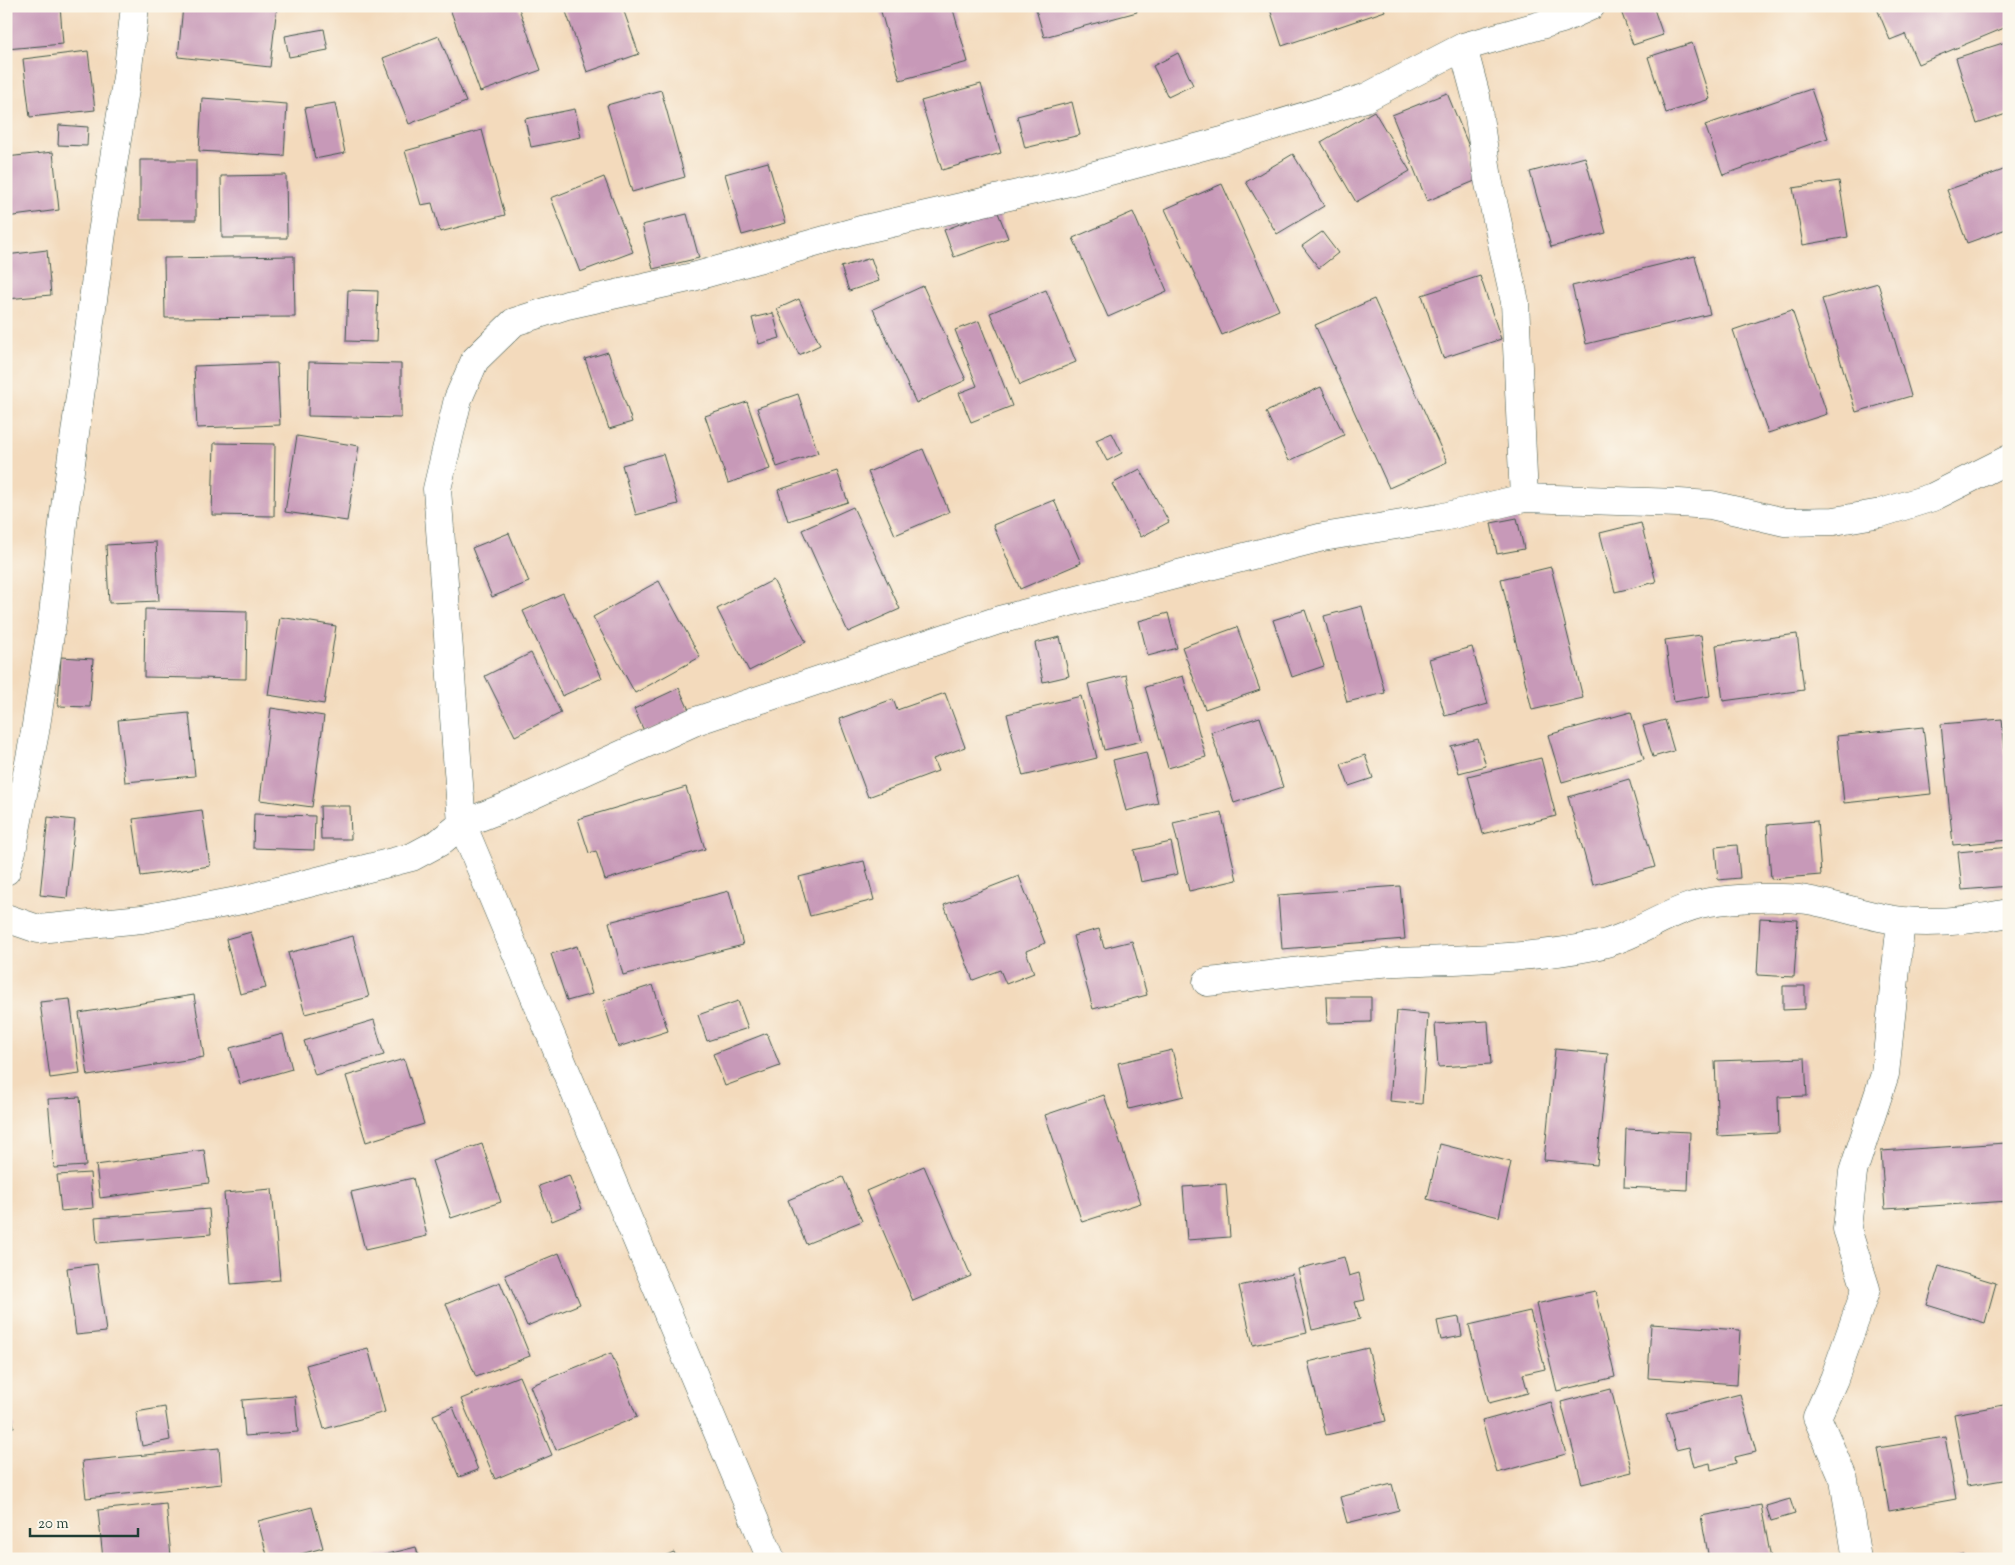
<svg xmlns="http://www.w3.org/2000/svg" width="2015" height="1565" font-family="'Sorts Mill Goudy',serif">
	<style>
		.building { fill: #c799b8 }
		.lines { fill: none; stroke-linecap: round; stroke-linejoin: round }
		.street-casing { stroke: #3f5548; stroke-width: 29 }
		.street { stroke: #fff; stroke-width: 28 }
	</style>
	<rect width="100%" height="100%" fill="#fbf7ec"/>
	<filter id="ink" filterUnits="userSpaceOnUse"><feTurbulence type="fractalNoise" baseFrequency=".02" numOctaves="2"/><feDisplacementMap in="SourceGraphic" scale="10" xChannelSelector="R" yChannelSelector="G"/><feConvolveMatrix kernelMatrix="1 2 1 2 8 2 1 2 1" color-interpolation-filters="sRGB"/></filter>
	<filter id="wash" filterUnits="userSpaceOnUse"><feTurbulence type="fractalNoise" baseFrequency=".0096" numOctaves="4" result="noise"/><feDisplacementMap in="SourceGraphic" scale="20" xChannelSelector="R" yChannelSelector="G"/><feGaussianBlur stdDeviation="1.12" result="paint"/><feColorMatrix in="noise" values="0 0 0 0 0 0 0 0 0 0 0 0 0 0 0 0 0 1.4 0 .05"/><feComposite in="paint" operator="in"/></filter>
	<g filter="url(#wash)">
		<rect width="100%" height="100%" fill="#f3dabc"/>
		<g id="blocks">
			<path class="building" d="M6,6H60L63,44L6,49Z
				M183,6H277L270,67L178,57Z
				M449,6H518L541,70L480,92Z
				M564,6H622L639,54L587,72Z
				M886,6H952L968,62L900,80L880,8Z
				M1035,6H1135L1137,12L1044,37Z
				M1269,6H1383L1385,11L1282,46Z
				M1634,6H1653L1663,35L1633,45L1621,11Z
				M1876,6H2009V26L1918,64L1905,34L1890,40Z
				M324,29L328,50L289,57L285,36Z
				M439,36L466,102L409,124L383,58Z
				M2009,41V113L1977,124L1956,58Z
				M1692,43L1710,99L1666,113L1648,57Z
				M88,51L95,110L30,117L23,59Z
				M1178,53L1193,85L1168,97L1153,66Z
				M981,84L1001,153L942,170L921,101Z
				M1811,89L1828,138L1723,175L1705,125Z
				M661,90L685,177L632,192L607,105Z
				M1447,93L1482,178L1427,201L1392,115Z
				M202,98L287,104L284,156L199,151Z
				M1072,102L1080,135L1025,148L1017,116Z
				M335,103L345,153L315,159L305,108Z
				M575,109L581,137L531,147L525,119Z
				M1374,111L1410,171L1356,202L1321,142Z
				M59,125L88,127L87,146L58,145Z
				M482,130L505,215L440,232L432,203L421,205L405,151Z
				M53,152L59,210L6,217V157Z
				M1293,154L1324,206L1277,234L1246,182Z
				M1585,157L1606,233L1551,247L1530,172Z
				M140,160H196V220H140Z
				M768,162L786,223L742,235L725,174Z
				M2009,168V228L1967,243L1947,190Z
				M286,175L287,238H222L221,176Z
				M604,177L633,252L580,272L551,198Z
				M1839,181L1848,237L1803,245L1793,188Z
				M1222,184L1279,310L1222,335L1165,209Z
				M997,210L1008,238L954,257L944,230Z
				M1133,212L1167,291L1108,317L1073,238Z
				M687,214L699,258L653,269L642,225Z
				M1322,232L1338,253L1319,268L1302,246Z
				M47,250L51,295L7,299L6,255Z
				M294,256L295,317L165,318L164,258Z
				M1695,256L1710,314L1586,344L1572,286Z
				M871,258L879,281L849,291L841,267Z
				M1480,276L1501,339L1443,358L1422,295Z
				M1878,283L1911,396L1856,412L1822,299Z
				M923,286L966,380L916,403L873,309Z
				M348,290L378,291L376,342L346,341Z
				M1046,290L1076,362L1020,385L990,313Z
				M799,299L820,345L799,355L777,309Z
				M1374,299L1447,462L1389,488L1315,325Z
				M1792,310L1827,414L1768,433L1733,330Z
				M773,313L780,338L759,344L752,318Z
				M979,321L1012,406L971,422L959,393L977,386L955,330Z
				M608,352L632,422L609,429L585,359Z
				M309,362L401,364V418L308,416Z
				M277,363L280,425L197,428L194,366Z
				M1321,387L1344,435L1289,461L1266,412Z
				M798,394L818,453L777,467L757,408Z
				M747,402L770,469L728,483L705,416Z
				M1112,433L1122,453L1107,461L1096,440Z
				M297,436L359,446L347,521L285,512Z
				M214,443L275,444L274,516L212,515Z
				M923,449L949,512L895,535L868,472Z
				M663,454L678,504L636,515L622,465Z
				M1140,469L1169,522L1141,537L1112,484Z
				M837,471L848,502L788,521L778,490Z
				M1054,500L1081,563L1020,589L993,525Z
				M853,507L900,609L848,632L802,530Z
				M1517,518L1524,549L1497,554L1491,523Z
				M1641,523L1656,582L1615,592L1600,533Z
				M509,533L529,582L492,597L472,548Z
				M156,542L159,601L109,603L106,545Z
				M1551,567L1583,698L1532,710L1501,579Z
				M773,580L806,642L749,671L717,609Z
				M659,581L700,657L635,693L593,617Z
				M563,593L602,678L562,696L523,611Z
				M1362,606L1385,693L1347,702L1324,616Z
				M145,609L247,611L246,679L144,677Z
				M1305,610L1324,666L1292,677L1273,620Z
				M1168,613L1177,648L1148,656L1139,621Z
				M280,617L336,626L324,704L268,695Z
				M1237,627L1260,690L1205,709L1182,647Z
				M1797,634L1804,690L1723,701L1716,645Z
				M1701,635L1710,696L1674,702L1665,640Z
				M1060,637L1069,676L1043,682L1035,643Z
				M1472,647L1488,704L1445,716L1429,659Z
				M531,653L561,713L515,736L485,676Z
				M61,657L93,659L90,707L58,706Z
				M1126,675L1142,741L1104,750L1088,684Z
				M1183,676L1206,757L1168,768L1145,687Z
				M679,688L690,712L645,733L634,709Z
				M945,693L965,747L933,759L938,771L868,797L839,719L893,699L897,710Z
				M1081,696L1097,758L1023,776L1007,714Z
				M271,708L324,716L312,807L260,800Z
				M1631,712L1644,759L1562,782L1548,735Z
				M189,713L195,776L125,782L118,720Z
				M1260,717L1283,787L1234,803L1211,732Z
				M2002,719L2009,792V840L1953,845L1941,724Z
				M1665,720L1674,751L1653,757L1643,726Z
				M1923,727L1931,794L1844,803L1837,736Z
				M1478,739L1486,766L1459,773L1451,746Z
				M1146,752L1158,803L1126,811L1113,760Z
				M1365,755L1373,778L1349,786L1341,764Z
				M1541,758L1556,816L1483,834L1468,776Z
				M1629,779L1655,867L1593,885L1568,797Z
				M686,787L705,849L605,880L596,851L589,853L578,819Z
				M320,806H350L351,839H321Z
				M202,810L210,866L141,876L133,819Z
				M1221,812L1237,880L1189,891L1173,823Z
				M254,814L315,816L314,850L253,848Z
				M48,817L75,820L67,898L40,895Z
				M1817,821L1821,875L1771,879L1767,825Z
				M1171,842L1178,874L1141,882L1134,850Z
				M1737,845L1740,878L1718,880L1715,847Z
				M2009,847V886L1962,890L1958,852Z
				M864,861L874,900L810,916L799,877Z
				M1019,876L1045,943L1026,951L1034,973L1006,984L1000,970L973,980L944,905Z
				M1400,886L1405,939L1282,949L1278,895Z
				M729,891L743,945L623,975L609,922Z
				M1760,918L1798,920L1794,977L1757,975Z
				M1099,929L1104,948L1132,941L1147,995L1093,1009L1073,936Z
				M251,932L266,988L240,994L226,939Z
				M353,936L369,997L305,1014L288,953Z
				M577,946L592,994L567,1001L551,954Z
				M653,985L668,1031L618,1047L603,1001Z
				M1783,986H1805V1009L1783,1010Z
				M194,995L204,1057L88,1076L79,1013Z
				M1326,997H1371V1022L1327,1023Z
				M70,999L80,1074L50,1078L40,1002Z
				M738,1001L748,1028L707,1041L698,1015Z
				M1397,1011L1428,1014L1422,1104L1390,1101Z
				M374,1020L384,1055L315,1075L304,1041Z
				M1488,1021L1491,1064L1438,1067L1435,1024Z
				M767,1033L780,1066L725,1086L713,1054Z
				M283,1034L292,1069L240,1084L230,1048Z
				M1555,1049L1608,1054L1597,1165L1544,1160Z
				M1172,1050L1184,1096L1129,1109L1118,1063Z
				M1805,1058L1807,1096L1778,1097L1779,1133L1718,1136L1715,1061Z
				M404,1059L424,1124L366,1142L346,1076Z
				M1104,1095L1141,1203L1082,1222L1045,1115Z
				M80,1097L86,1166L54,1168L48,1099Z
				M1626,1129L1690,1132L1688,1190L1624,1187Z
				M2006,1143L2009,1201L1885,1209L1881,1151Z
				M482,1144L501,1202L451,1218L432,1161Z
				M1440,1144L1511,1162L1499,1217L1427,1199Z
				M204,1150L209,1183L100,1198L96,1165Z
				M924,1166L971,1276L913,1301L866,1191Z
				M90,1173L93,1208L61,1211L57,1175Z
				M569,1175L582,1209L552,1221L539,1186Z
				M843,1177L862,1221L806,1244L788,1200Z
				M413,1178L427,1236L365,1250L351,1192Z
				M1226,1184L1230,1237L1187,1240L1183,1187Z
				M272,1189L280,1280L231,1284L224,1193Z
				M209,1209L211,1234L97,1243L95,1218Z
				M559,1253L580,1304L527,1326L505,1275Z
				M1344,1257L1349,1276L1359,1273L1365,1300L1355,1302L1360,1319L1312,1330L1298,1269Z
				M97,1264L106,1332L76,1335L67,1268Z
				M1939,1266L1996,1283L1985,1323L1927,1305Z
				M1293,1274L1307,1333L1253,1345L1239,1286Z
				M500,1282L530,1356L476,1377L446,1304Z
				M1595,1291L1615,1377L1557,1391L1536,1304Z
				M1530,1311L1545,1369L1523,1374L1528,1393L1489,1403L1469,1325Z
				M1459,1317L1462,1336L1441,1340L1437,1321Z
				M1651,1324L1740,1330L1737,1384L1648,1378Z
				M368,1348L385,1412L324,1429L306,1365Z
				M1368,1348L1386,1421L1326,1435L1308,1362Z
				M611,1353L637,1417L556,1450L530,1386Z
				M519,1376L552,1455L495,1479L461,1399Z
				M6,1388L14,1427L6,1428Z
				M1611,1389L1632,1472L1582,1484L1561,1402Z
				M1740,1394L1756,1452L1735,1457L1736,1463L1711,1470L1710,1463L1694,1467L1689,1447L1676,1450L1666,1413Z
				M295,1396L298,1432L245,1436L242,1400Z
				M1551,1402L1566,1454L1497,1473L1482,1421Z
				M2009,1404V1479L1967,1486L1954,1414Z
				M165,1407L170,1440L142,1446L136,1412Z
				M453,1407L478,1470L459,1477L433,1415Z
				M1945,1437L1956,1499L1889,1511L1878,1448Z
				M219,1448L222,1484L86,1498L82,1461Z
				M1392,1484L1399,1510L1347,1523L1340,1497Z
				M1790,1499L1795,1514L1771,1521L1766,1506Z
				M166,1503L171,1557L103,1559L98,1510Z
				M1761,1505L1771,1559H1709L1701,1516Z
				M312,1507L323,1548L282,1559H268L258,1521Z
				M416,1547L419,1559H372V1558Z
				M674,1552L677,1559H657Z
				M1964,1555L1965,1559H1948V1558Z"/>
		</g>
	</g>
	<g filter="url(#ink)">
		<use href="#blocks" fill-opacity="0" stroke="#3f5548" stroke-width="1"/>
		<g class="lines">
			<defs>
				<path id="street" d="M1463,47L1476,96L1488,179L1515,302L1524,498
					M6,871L12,851L35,732L53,615L64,515L102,233L127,77L135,6
					M6,918L38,929L142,919L242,900L412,857L440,842L462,824L508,806L696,721L999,620L1323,537L1439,518L1524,498L1679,503L1711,505L1785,522L1834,521L1881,513L1933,497L2009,459
					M1207,982C1265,976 1323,967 1382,963C1452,959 1525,960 1594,946C1637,938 1673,905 1717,901C1745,898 1778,896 1807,900C1838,905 1871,918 1903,921C1938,924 1974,920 2009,913
					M771,1559L462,824L437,489L458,399L475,360L514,322L567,305L693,277L861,230L1061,184L1226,140L1365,98L1463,47L1562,19L1591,6
					M1857,1559L1844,1480L1817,1417L1834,1379L1866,1289L1847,1229L1853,1172L1885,1074L1901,921"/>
			</defs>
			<use href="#street" class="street-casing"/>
			<use href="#street" class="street"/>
		</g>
	</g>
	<rect width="2015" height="1565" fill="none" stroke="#fbf7ec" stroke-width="25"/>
	<path d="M30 1528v8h108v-8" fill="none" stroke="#1f3d34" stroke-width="2.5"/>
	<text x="38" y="1528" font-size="15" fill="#1f3d34" stroke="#fbf7ec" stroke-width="4" paint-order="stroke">20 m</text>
</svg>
